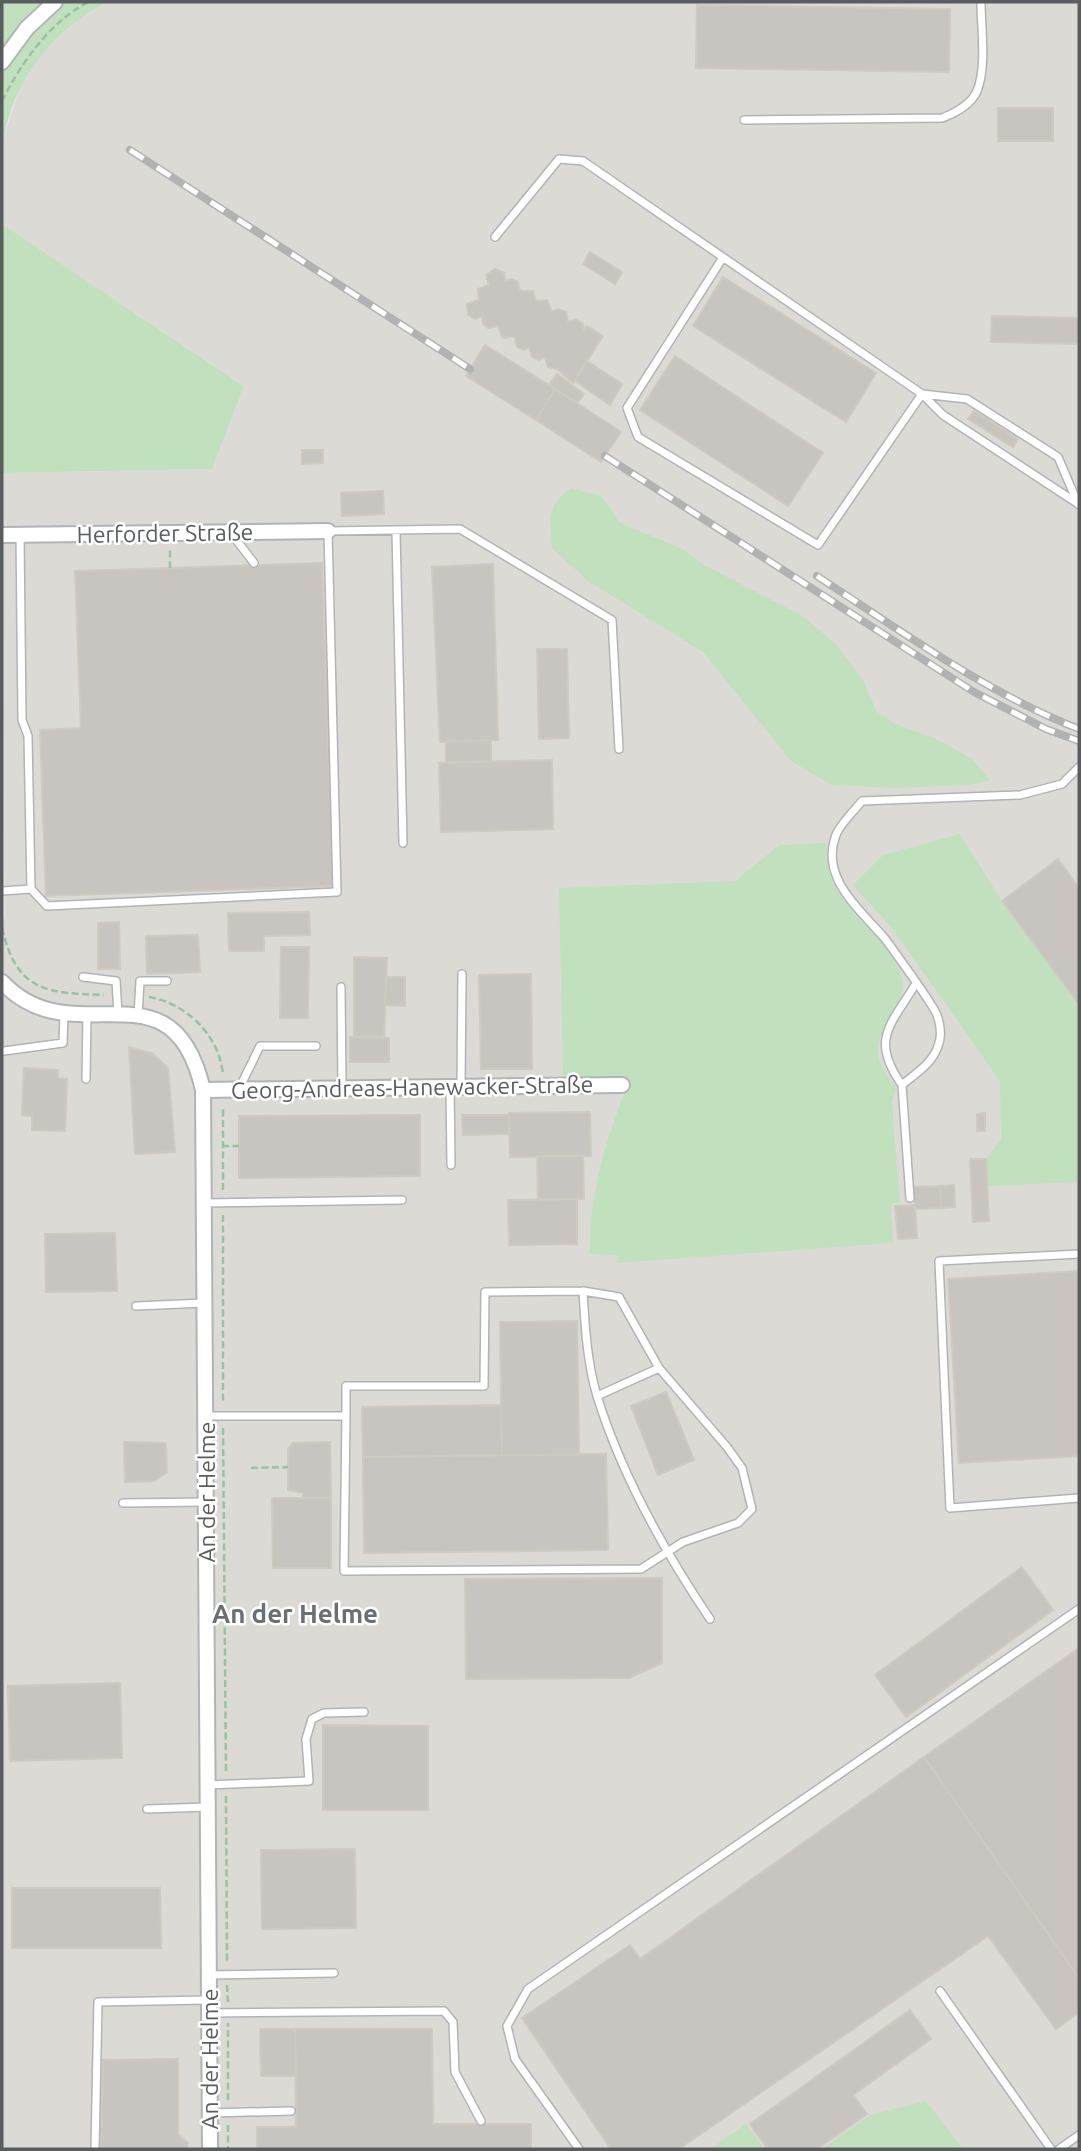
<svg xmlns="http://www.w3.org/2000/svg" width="1081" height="2151" font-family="Ubuntu,sans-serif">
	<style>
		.industrial { fill: #dcdad5 }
		.green { fill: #c1e1be }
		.building { fill: #c8c5c0; stroke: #cfc9bf; stroke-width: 2 }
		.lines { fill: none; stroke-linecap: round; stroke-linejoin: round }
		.service-casing { stroke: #b1b4b7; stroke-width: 10 }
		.minor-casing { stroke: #b1b4b7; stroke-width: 18 }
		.path { stroke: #98c2a0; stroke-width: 2.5; stroke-dasharray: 7 3.5; stroke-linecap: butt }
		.service { stroke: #fff; stroke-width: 7 }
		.minor { stroke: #fff; stroke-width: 14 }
		.rail-casing { stroke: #b1b2b2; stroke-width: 8 }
		.rail { stroke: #fff; stroke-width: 5; stroke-dasharray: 16; stroke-linecap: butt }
		.labels { text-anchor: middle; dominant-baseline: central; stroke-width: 5; stroke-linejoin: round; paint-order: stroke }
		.street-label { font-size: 23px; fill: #595d60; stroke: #fff }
		.quarter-label { font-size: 26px; font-weight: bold; fill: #6a6f72; stroke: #fff }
	</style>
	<rect width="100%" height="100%" fill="#ebe8e0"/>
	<path class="industrial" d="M107,2H1079V2149H2V920L5,919L2,473L212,469L244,386L2,224L3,139L22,81L49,43L83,14Z"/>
	<path class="green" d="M2,2H107C48,33 5,90 2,159Z
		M2,224L244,386L212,469L2,473Z
		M571,488L601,496L620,523L681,548L704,565L801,615L836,644L864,682L877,712L896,724L939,740L972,759L990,780L969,785L895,788L832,785L791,761L703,652L588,581L552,548C550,520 546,505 571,488Z
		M960,834L1002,901L1079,1004V1182L987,1186L986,1159L1001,1139L1000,1081L892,928L853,885L883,855Z
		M827,843C822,914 894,930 902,980C909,1021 849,1035 896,1087L892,1103L900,1203L891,1204L893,1243L616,1263L617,1255L590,1254C589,1193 607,1133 631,1078L563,1077L559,888L735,881L779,845Z
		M926,2101L963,2149H822L870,2115Z
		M746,2124L765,2149H710Z"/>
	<path class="building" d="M697,5L950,9L949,72L696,68Z
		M998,108H1053V141H998Z
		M590,252L622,272L615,284L583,264Z
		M495,269L504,273L505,281L512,279L518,282L520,291H533L536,301L547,300L552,312L558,309L566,312L568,322L576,319L583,324L584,331L587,326L603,336L573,383L557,369L548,367L545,357L539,360L532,357L529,347L524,350L517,347L514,336L503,338L498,326L488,328L483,324L482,316L475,319L468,315L467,304L479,300L478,289L489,285L486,275Z
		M723,277L876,373L846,422L693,326Z
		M992,316L1079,318V344L991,342Z
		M485,345L555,389L536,420L466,376Z
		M675,356L823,453L788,506L640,410Z
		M587,361L622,384L610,405L575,381Z
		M557,374L584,394L577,403L549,385Z
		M555,389L621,432L601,462L536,420Z
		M974,411L1018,439L1013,447L968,419Z
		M302,450H323V463L302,464Z
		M383,491L384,514L342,516L341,493Z
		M322,563L333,886L46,896L40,730L81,728L75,571Z
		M493,564L498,740L440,742L432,567Z
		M537,649H567L569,738L539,739Z
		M491,740V761L446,762V741Z
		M552,760L553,829L441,832L439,763Z
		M1058,859L1079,888V1004L1002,901Z
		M309,912L310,935L264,936V951H229L228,913Z
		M119,922L120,969H98V923Z
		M198,935L200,972L147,974L146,936Z
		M281,947H309L308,1018H280Z
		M354,957L387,958L384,1037H354Z
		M531,974L532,1069H481L479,975Z
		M386,977H405V1006L385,1005Z
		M350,1037L389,1038V1062H350Z
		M129,1047L153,1054L168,1068L175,1152L135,1154Z
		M24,1068L58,1070V1078L67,1079L65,1131L32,1130V1116L22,1115Z
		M590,1112L591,1156L510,1157L509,1113Z
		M985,1113V1131H977V1114Z
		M420,1115V1176L239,1178V1116Z
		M462,1115H509V1134L463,1135Z
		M583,1155L584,1199L538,1200L537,1156Z
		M970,1159H986L989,1221L973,1222Z
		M954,1185L955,1207L941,1208L940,1186Z
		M940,1186L941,1208L915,1209L914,1187Z
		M577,1199V1244L509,1245L508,1200Z
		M915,1205L917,1238L898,1239L895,1206Z
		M115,1233L117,1291L46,1292L45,1234Z
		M1079,1271V1456L959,1463L948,1279Z
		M577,1321L579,1455H502L500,1322Z
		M666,1392L694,1460L658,1475L631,1406Z
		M501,1405L502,1455L363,1457L362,1407Z
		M124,1442L166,1443L167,1472L154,1481L125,1482Z
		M330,1442L331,1498H303V1493L288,1490V1449L293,1443Z
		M606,1454L608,1550L364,1553L363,1457Z
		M272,1498H331V1568H273Z
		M1022,1567L1053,1610L906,1717L875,1675Z
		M662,1578V1663L629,1678L466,1679L465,1579Z
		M1079,1648V1978L924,1757Z
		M120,1683L122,1758L10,1761L8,1686Z
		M323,1725L428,1726V1810H323Z
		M924,1757L1079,1978V2012L1056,2029L988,1936L679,2149H611L522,2018L630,1945L640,1959Z
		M355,1849L356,1928L262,1929L261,1850Z
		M12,1888H160L161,1948H12Z
		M910,2010L931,2039L853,2095L867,2114L817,2149H768L750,2124Z
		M260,2029H295L296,2076H261Z
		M295,2029H432L433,2124H531V2149H257V2127H296Z
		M178,2059V2135L188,2143L187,2149H101L103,2060Z"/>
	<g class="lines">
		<defs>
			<path id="service" d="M744,120L942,118C955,113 971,105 977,91C987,66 981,29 981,2
				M495,237L559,159L583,161L922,394L943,415L1077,503
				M722,259L627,408L638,437L818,545L922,394L967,399L1058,457L1078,504
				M396,531L403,843
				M231,533L254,563
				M20,535L22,720L28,736L31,889L47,906L337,892L328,531L460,529L612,620L619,749
				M2,891L31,889
				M83,977L116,981L118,1014
				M915,985C890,1026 870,1040 902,1085C915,1074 933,1063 938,1046C942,1037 940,1024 937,1015C933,1005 894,951 886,940C862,911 819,879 836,835C840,824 854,811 862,801L1020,795L1062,784L1079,767
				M341,987L342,1088
				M138,1016L140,981H167
				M4,1051L63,1043L64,1014
				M86,1079L87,1014
				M902,1085L910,1198
				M461,1086L462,974
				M450,1087L451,1165
				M239,1089L260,1046H316
				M204,1203L402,1200
				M1079,1254L939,1261L950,1508L1079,1498
				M136,1306L204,1303
				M597,1396L659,1368
				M206,1416H346V1386H484L485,1292L583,1291C585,1326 587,1362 597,1396C622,1476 664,1551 710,1619
				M346,1416L344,1571L641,1569L683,1542L738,1523L752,1509L742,1468L727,1447L659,1368L619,1297L583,1291
				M123,1503L206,1502
				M208,1785L309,1781L306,1739L312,1719L324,1713L364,1712
				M147,1809L208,1807
				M209,1975L334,1973
				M940,1991L1051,2149
				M210,2013L444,2011L453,2022L455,2072L481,2121
				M210,2113L291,2111
				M95,2149L98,2002L209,2000
				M579,2149L515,2059L507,2026L528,1989L1079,1609
				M1059,2149L1079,2135"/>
			<path id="minor" d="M2,62L27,28L55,2
				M2,535L328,531
				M2,982C74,1059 172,955 203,1090L210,2149
				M203,1090L622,1085"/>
		</defs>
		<use href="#service" class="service-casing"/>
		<use href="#minor" class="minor-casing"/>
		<path class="path" d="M2,101C21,63 50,22 88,2
			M170,568V547
			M2,928C17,992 46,993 104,995
			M149,997C186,1003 220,1036 223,1075
			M222,1146H239
			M223,1190V1106
			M223,1215V1404
			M223,1428L226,1771
			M251,1468L288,1467
			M226,1796L227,1964
			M227,1985L228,2002
			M228,2100V2023
			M228,2125V2149"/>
		<use href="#service" class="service"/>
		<use href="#minor" class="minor"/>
		<defs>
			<path id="rail" d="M130,150L470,369
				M605,456L974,692L1046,729L1079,741
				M817,576C901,631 985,692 1079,729"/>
		</defs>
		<use href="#rail" class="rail-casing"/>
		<use href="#rail" class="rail"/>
	</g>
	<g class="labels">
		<g class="street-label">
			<text transform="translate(165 533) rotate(-1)">Herforder Straße</text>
			<text transform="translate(412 1087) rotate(-1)">Georg-Andreas-Hanewacker-Straße</text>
			<text transform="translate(206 1492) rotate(-90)">An der Helme</text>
			<text transform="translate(209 2059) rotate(-90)">An der Helme</text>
		</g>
		<g class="quarter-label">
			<text x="295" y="1613">An der Helme</text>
		</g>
	</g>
	<rect width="1081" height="2151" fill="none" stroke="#595d60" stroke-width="7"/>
</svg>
